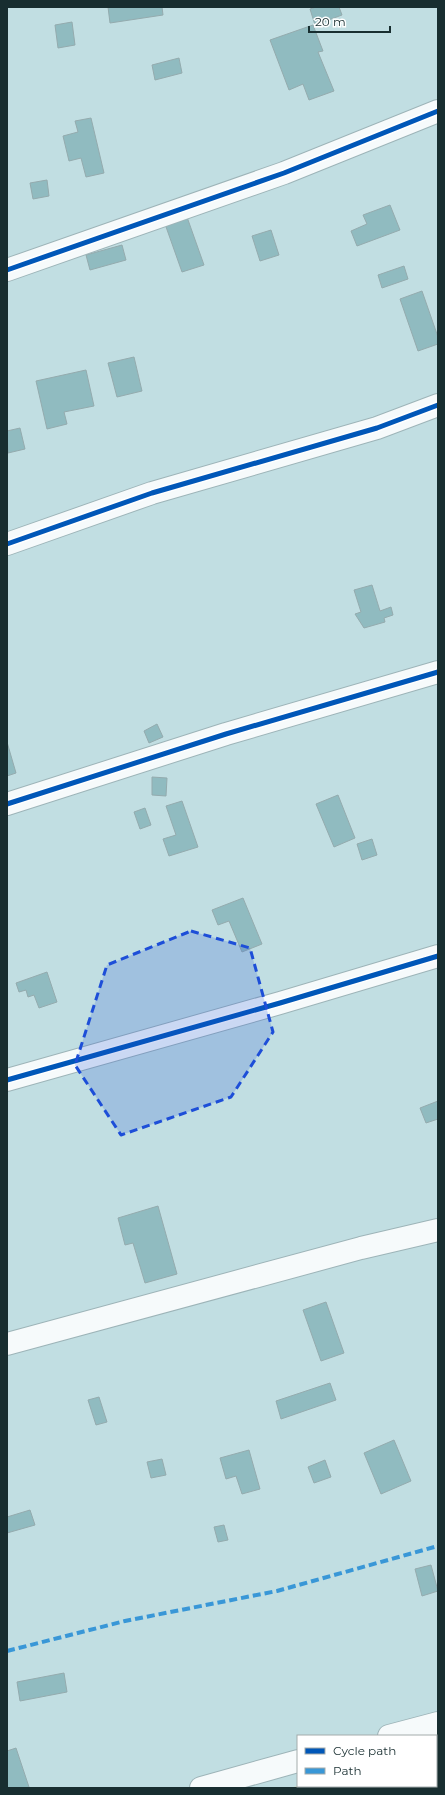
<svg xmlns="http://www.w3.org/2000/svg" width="445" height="1795" font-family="Montserrat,sans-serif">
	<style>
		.grass { fill: url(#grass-dots) }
		.building { fill: #90bbc0; stroke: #94abae }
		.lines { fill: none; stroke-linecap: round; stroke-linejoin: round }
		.minor-casing { stroke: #9db4b8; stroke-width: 24 }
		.minor { stroke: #f6fafb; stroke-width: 22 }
		.quiet { stroke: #3997d7; stroke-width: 4; stroke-dasharray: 8 4; stroke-linecap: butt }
		.cycleway-casing { stroke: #fff; stroke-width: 8 }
		.cycleway { stroke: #0057b8; stroke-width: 5 }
		.marked { fill: #1d4ed8; fill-opacity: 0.2; stroke: #1d4ed8; stroke-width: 3; stroke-dasharray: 8 5; stroke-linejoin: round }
	</style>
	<defs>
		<pattern id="grass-dots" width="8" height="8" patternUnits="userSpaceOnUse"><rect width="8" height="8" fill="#d4d0ab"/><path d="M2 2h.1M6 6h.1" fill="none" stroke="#b5b393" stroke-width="1.8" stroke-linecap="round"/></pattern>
	</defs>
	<rect width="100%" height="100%" fill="#c1dee2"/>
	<path class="grass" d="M436,1751H438V1788H290L298,1786H436Z"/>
	<path class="building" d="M108,7H162L163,15L110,23Z
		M316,7H339L342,15L315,25L310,9Z
		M72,22L75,45L58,48L55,25Z
		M313,25L323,51L318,52L334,91L309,100L303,84L289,90L270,40Z
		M179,58L182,73L155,80L152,65Z
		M91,118L104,173L86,177L81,158L69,161L63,136L78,132L75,121Z
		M47,180L49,196L33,199L30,183Z
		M390,205L400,230L357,246L351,231L367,224L363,215Z
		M187,217L204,265L182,272L165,224Z
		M271,230L279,255L260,261L252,236Z
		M122,245L126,260L90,270L86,255Z
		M404,266L408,279L382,288L378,275Z
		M422,291L438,337V344L418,351L400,299Z
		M134,357L142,391L117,397L108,363Z
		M86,370L94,406L64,412L67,424L47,429L36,381Z
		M20,428L25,449L8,453L7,431Z
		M372,585L380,611L391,607L393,615L384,618L385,622L364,628L355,614L361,612L354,590Z
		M157,724L163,737L149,743L144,731Z
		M7,742L16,773L7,776Z
		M152,777L167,778L166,796L152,795Z
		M338,795L355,838L334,847L316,804Z
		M182,801L198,847L169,856L163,839L176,835L166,806Z
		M145,808L151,825L140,829L134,812Z
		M372,839L377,855L362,860L357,844Z
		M243,898L262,944L242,952L229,921L218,925L212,910Z
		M47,972L57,1002L39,1008L34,995L28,997L26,990L19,992L16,983Z
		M438,1101V1119L426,1123L420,1108Z
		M158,1206L177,1274L145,1283L133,1243L125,1245L118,1218Z
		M326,1302L344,1353L321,1361L303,1310Z
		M330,1383L336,1400L281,1419L276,1401Z
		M99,1397L107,1422L96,1425L88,1400Z
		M394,1440L411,1481L381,1494L364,1453Z
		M249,1450L260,1489L242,1494L236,1476L226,1479L220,1458Z
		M162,1459L166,1475L151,1478L147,1462Z
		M325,1460L331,1477L314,1483L308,1467Z
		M30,1510L35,1525L7,1533V1517Z
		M224,1525L228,1540L218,1542L214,1527Z
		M431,1565L438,1591L422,1596L415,1569Z
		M64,1673L67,1692L20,1701L17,1682Z
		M16,1748L29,1787L25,1788H7V1751Z"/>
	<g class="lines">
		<defs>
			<path id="minor" d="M7,270L284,173L438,111
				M7,544L152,493L377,428L438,405
				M7,804L226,734L438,672
				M7,1080L280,1003L438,956
				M7,1344L361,1248L438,1230
				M389,1736L438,1723
				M201,1788L298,1761"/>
		</defs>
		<use href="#minor" class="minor-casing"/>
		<use href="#minor" class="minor"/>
		<path class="quiet" d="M7,1651L125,1621L277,1591L438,1546"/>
		<defs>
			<path id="cycleway" d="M7,270L284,173L438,111
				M7,544L152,493L377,428L438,405
				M7,804L226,734L438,672
				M7,1080L280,1003L438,956"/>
		</defs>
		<use href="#cycleway" class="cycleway-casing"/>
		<use href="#cycleway" class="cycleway"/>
	</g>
	<path class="marked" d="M191,931L250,948L273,1032L231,1097L121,1135L75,1065L107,965Z"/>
	<rect width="445" height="1795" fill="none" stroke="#182e30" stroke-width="16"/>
	<rect x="297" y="1735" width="140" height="52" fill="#ffffff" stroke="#a3abac"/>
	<rect x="305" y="1748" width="20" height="6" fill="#0057b8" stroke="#a3abac"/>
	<text x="333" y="1755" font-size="12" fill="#182e30">Cycle path</text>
	<rect x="305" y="1768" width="20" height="6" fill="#3997d7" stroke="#a3abac"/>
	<text x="333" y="1775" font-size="12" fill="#182e30">Path</text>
	<path d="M309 26v6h81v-6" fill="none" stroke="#182e30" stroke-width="2"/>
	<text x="315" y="26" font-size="12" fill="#182e30" stroke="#ffffff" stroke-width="3" paint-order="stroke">20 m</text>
</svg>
